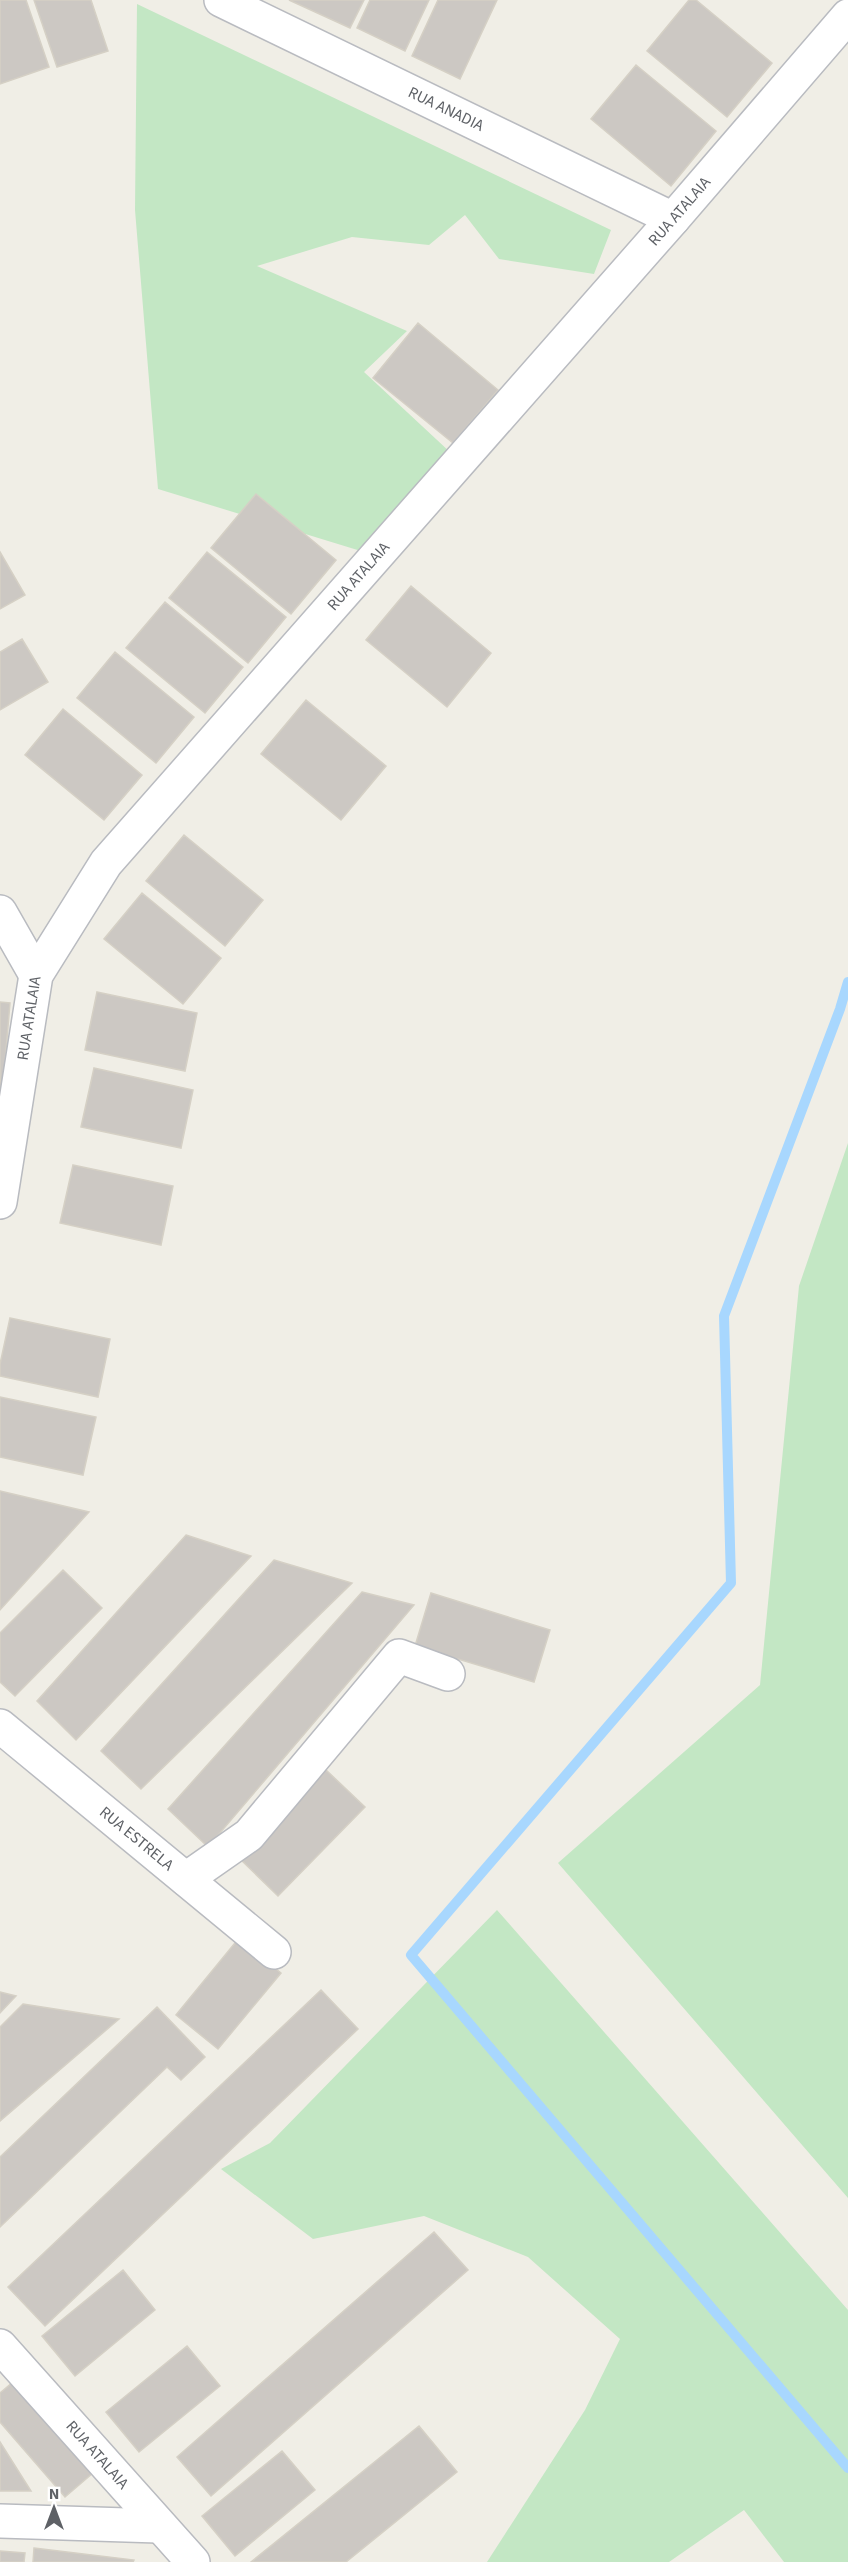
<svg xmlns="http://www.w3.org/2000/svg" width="848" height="2562" font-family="'Source Sans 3',sans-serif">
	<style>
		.green { fill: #c3e7c4 }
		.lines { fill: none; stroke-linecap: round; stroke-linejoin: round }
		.stream { stroke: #a8d7fe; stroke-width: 10 }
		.building { fill: #ccc8c3; stroke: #d5d0c5; stroke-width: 1.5 }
		.minor-casing { stroke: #b9bbc0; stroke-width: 36 }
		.minor { stroke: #fff; stroke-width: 33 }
		.labels { text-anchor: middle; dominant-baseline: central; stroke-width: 5; stroke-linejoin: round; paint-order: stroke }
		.street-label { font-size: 16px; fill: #5e6166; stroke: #fff }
	</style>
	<rect width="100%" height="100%" fill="#f0eee6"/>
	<path class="green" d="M137,4L611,230L594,274L499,259L465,215L429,245L352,237L257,266L407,331L364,372L451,453L364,552L158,489L135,210Z
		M848,1143V2198L558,1863L760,1685L799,1286Z
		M497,1910L848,2310V2562H784L744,2510L669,2562H487L585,2410L620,2339L528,2257L424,2216L313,2239L221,2169L270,2143Z"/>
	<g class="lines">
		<path class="stream" d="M848,982L840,1009L724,1316L731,1583L411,1955L848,2468"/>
	</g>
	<path class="building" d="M0,0H26L49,67L0,84Z
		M34,0H91L108,51L57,67Z
		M289,0H364L350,28Z
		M370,0H429L405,51L357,28Z
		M438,0H497L460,79L412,56Z
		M689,0H696L772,63L727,117L647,51Z
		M636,65L716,131L671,186L591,119Z
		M418,323L498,390L453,443L373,378Z
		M256,494L336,560L291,614L211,548Z
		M0,552L25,595L0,609Z
		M207,552L286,617L248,663L169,598Z
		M411,586L491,653L447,707L366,640Z
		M165,602L243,667L205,713L126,648Z
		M22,639L48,682L0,710V652Z
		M115,652L194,717L156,763L77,698Z
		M306,700L386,766L341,820L261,754Z
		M63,709L142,775L104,820L25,755Z
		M184,835L263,900L225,946L146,881Z
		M142,893L221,958L183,1004L104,939Z
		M97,992L197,1013L185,1071L85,1050Z
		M0,1002L10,1003L1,1109H0Z
		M94,1068L193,1090L181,1148L81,1127Z
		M73,1165L173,1186L161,1245L60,1223Z
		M10,1318L110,1339L98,1397L0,1376V1364Z
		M0,1397L96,1417L83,1475L0,1457Z
		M0,1491L89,1512L0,1610Z
		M186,1535L251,1556L76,1740L37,1701Z
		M274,1560L352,1583L141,1789L101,1751Z
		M63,1570L102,1608L15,1696L0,1682V1633Z
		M362,1592L414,1605L208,1847L168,1809Z
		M431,1593L550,1630L534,1682L415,1646Z
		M325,1769L365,1807L278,1896L238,1857Z
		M239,1938L281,1973L218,2049L176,2015Z
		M321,1990L358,2029L45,2326L8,2287Z
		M0,1992L16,1996L0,2013Z
		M23,2004L119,2019L0,2121V2027Z
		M157,2007L205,2057L181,2080L167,2067L0,2227V2157Z
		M434,2232L468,2270L211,2496L177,2457Z
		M123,2270L155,2310L75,2376L42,2336Z
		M187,2346L220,2386L139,2452L106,2412Z
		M13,2382L93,2473L65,2497L0,2422V2393Z
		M419,2426L457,2472L346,2562H251Z
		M0,2442L31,2491H0Z
		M282,2451L315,2490L235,2556L202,2516Z
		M34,2548L134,2560L133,2562H33Z
		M0,2551L25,2553L24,2562H0Z"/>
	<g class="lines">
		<defs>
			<g id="minor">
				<path id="s1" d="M221,0L673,219"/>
				<path d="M0,912L36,975"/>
				<path id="s2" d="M0,1202L36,975L106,863L673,219L848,16"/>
				<path id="s3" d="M0,1726L274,1952"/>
				<path d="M186,1879L249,1835L399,1656L448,1674"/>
				<path id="s4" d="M0,2346L193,2562"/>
				<path d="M0,2521L158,2526"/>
			</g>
		</defs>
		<use href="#minor" class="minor-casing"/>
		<use href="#minor" class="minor"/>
	</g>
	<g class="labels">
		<g class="street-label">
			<text stroke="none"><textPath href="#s1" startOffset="250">RUA ANADIA</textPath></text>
			<text stroke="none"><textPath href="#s2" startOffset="1230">RUA ATALAIA</textPath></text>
			<text stroke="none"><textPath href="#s2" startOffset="744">RUA ATALAIA</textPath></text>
			<text stroke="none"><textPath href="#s2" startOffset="186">RUA ATALAIA</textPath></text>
			<text stroke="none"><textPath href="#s3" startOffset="177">RUA ESTRELA</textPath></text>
			<text stroke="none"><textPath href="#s4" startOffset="146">RUA ATALAIA</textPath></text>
		</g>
	</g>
	<g transform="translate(54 2508)" stroke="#ffffff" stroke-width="4.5" paint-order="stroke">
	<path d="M0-4.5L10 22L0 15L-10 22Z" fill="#5e6166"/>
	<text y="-9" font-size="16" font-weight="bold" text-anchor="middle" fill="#5e6166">N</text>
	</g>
</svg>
